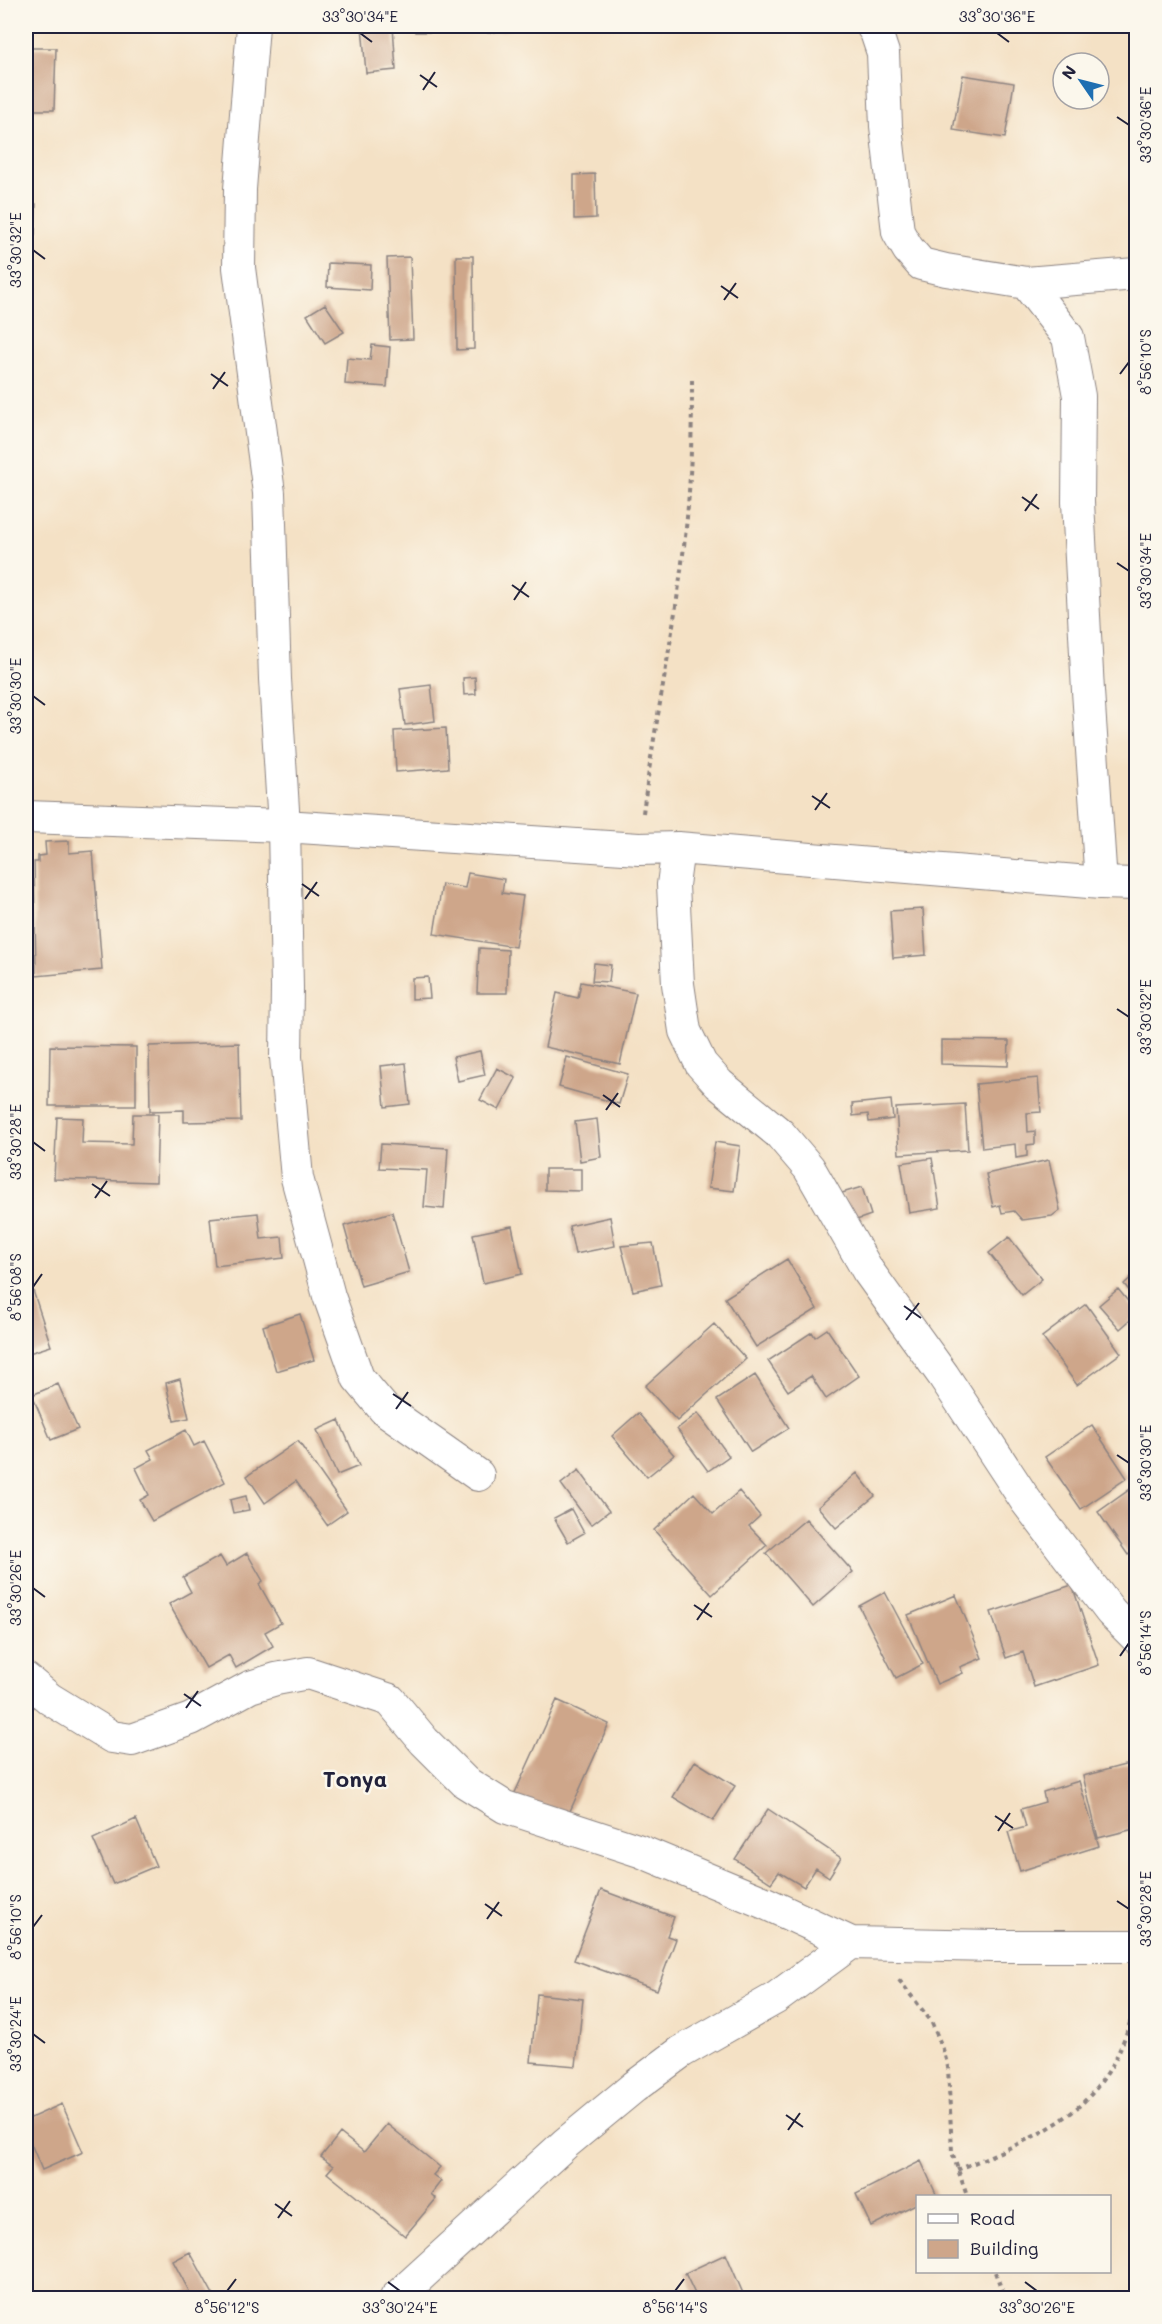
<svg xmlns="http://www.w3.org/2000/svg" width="1162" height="2324" font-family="Mali,sans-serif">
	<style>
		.building { fill: #cea68a }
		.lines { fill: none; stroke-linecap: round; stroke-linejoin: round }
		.street-casing { stroke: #8b8280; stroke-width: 34 }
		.path { stroke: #8b8280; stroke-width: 4; stroke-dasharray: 4.5 4.5; stroke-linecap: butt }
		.street { stroke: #fff; stroke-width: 32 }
		.ticks { fill: none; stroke: #22223b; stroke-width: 2 }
		.labels { text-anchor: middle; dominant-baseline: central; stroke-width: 5; stroke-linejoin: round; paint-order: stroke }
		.quarter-label { font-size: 22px; font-weight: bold; fill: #22223b; stroke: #fbf7ec }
		.neatline { fill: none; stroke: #22223b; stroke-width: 2 }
		.ticks-label { font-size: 15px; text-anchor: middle; fill: #22223b }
	</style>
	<rect width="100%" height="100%" fill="#fbf7ec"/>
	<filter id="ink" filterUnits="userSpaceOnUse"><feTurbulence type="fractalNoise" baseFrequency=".0167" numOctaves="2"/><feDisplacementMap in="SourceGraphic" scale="12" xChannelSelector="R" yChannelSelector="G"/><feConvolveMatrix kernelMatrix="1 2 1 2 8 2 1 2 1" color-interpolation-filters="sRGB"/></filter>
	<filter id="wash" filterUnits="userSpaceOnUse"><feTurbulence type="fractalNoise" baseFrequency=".008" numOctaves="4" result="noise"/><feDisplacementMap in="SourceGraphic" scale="24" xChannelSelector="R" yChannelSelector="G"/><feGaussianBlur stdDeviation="1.35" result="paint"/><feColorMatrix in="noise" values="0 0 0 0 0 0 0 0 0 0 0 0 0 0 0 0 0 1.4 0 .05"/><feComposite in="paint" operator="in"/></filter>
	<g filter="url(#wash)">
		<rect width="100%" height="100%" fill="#f4e1c5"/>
		<g id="blocks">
			<path class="building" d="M362,26H393L396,70L366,73Z
				M415,26H458V32H415Z
				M487,26H511L512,29L488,33Z
				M26,48H56L54,110H26Z
				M963,75L1014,83L1005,138L953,130Z
				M595,174L596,218L574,219V175Z
				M26,204H36L35,235H26Z
				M456,256H473L474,349L457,350Z
				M410,257L413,339L390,340L387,258Z
				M328,263L371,265L370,290L327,287Z
				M325,304L344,332L325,343L307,315Z
				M372,345L390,347L387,387L345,384L347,358L370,360Z
				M475,677L476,694L464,695L463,678Z
				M431,685L435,721L405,725L400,689Z
				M446,728L448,768L396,772L394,731Z
				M69,841V853L93,851L102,970L36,976L34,862H38V856L46,855L45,842Z
				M468,873L504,879L502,893L523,896L515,947L434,934L442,884L465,888Z
				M26,877H28L29,964H26Z
				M923,909L926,955L893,958L890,911Z
				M479,948L508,950L507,993H477Z
				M594,963L611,965L609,982L592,981Z
				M428,977L430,998L412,999V978Z
				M581,982L636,993L620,1064L545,1047L557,993L578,998Z
				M941,1040L1009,1041L1008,1066L941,1064Z
				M239,1043L241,1121L184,1122V1110L150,1111L149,1046Z
				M50,1046L136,1047V1106H49Z
				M480,1051L485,1075L458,1081L453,1057Z
				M567,1057L628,1074L619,1104L559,1087Z
				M406,1063L410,1104L385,1107L381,1066Z
				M497,1068L516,1078L499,1110L480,1100Z
				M1038,1078L1041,1112L1027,1113L1028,1132L1035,1131V1144L1027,1145V1156L1016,1158L1015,1144L982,1148L976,1084Z
				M891,1100L893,1119L869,1122L868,1114L853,1116L852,1104Z
				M965,1104L968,1150L899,1154L896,1108Z
				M133,1114H158L156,1182L54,1179L57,1117L83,1118L82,1143L132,1144Z
				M597,1119L601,1157L580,1161L575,1122Z
				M715,1142L740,1146L734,1191L708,1188Z
				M381,1144L448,1148L444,1209L424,1207L427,1170L379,1168Z
				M932,1158L940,1208L909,1213L901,1163Z
				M1049,1160L1060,1210L1052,1216L1022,1220L1014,1211L1002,1213L1000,1205L993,1207L986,1174Z
				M545,1169H581V1191L545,1190Z
				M862,1187L871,1215L851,1222L842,1193Z
				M392,1212L409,1272L361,1286L344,1226Z
				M258,1213L261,1239L282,1237L284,1258L215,1266L210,1218Z
				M610,1217L615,1246L575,1254L569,1226Z
				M512,1226L522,1274L483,1283L473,1234Z
				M1009,1237L1042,1279L1022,1295L989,1253Z
				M653,1243L661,1285L633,1291L621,1246Z
				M787,1259L817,1309L756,1347L725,1298Z
				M26,1269L51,1346L26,1354Z
				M1136,1273V1299L1124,1284Z
				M1118,1289L1136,1311V1315L1120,1329L1099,1305Z
				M1086,1304L1121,1353L1077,1385L1042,1337Z
				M300,1314L314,1360L276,1371L263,1326Z
				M714,1324L746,1359L677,1421L645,1386Z
				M827,1329L859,1376L826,1399L811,1376L788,1391L768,1361L812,1332L815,1337Z
				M755,1375L789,1428L751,1452L717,1400Z
				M180,1379L189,1418L174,1421L166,1383Z
				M58,1384L78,1429L51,1440L32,1395Z
				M638,1413L674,1455L647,1477L612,1436Z
				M698,1413L729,1456L708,1471L677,1429Z
				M339,1420L359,1466L337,1475L317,1430Z
				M1092,1425L1127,1478L1081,1509L1045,1457Z
				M186,1430L194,1446L204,1441L225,1482L152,1521L140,1500L149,1495L136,1468L153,1459L148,1450Z
				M298,1441L347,1511L327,1525L296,1481L265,1503L247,1476Z
				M579,1470L609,1511L591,1525L561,1484Z
				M857,1473L875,1496L836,1528L818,1507Z
				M1136,1485V1549L1128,1555L1098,1512Z
				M739,1491L760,1516L749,1526L767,1545L712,1595L654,1530L694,1493L713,1514Z
				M246,1496L249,1510L233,1513L230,1500Z
				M571,1509L584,1533L568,1542L554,1518Z
				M806,1519L853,1572L813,1607L766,1553Z
				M247,1553L263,1581L259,1584L281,1623L265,1632L273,1646L236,1668L229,1655L206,1668L169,1604L191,1592L183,1577L220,1556L226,1566Z
				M1072,1585L1099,1665L1034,1687L1023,1652L1006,1658L991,1612Z
				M885,1592L923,1664L896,1678L859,1606Z
				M956,1595L982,1658L960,1667L963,1673L937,1684L908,1615Z
				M557,1700L609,1724L566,1820L513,1797Z
				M695,1761L735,1786L713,1821L673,1797Z
				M1136,1762V1837L1134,1829L1098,1838L1083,1776Z
				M1079,1781L1099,1846L1020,1871L1008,1832L1026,1827L1021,1809L1045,1802L1043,1792Z
				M768,1809L841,1858L829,1877L816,1868L804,1887L779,1872L771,1883L735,1859Z
				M136,1819L156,1866L113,1884L93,1839Z
				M601,1890L674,1917L667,1936L676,1939L657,1990L574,1960Z
				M537,1994L583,1999L576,2066L531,2062Z
				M62,2104L83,2152L42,2170L26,2132V2120Z
				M387,2124L440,2167L433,2175L441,2181L431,2194L436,2199L405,2236L327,2173L333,2166L321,2157L340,2133L364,2152Z
				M921,2161L936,2194L931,2196H918V2203L871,2226L856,2194Z
				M190,2252L215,2298H175L189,2291L173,2261Z
				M726,2254L745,2298H697L685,2273Z"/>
		</g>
	</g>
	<g filter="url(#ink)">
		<use href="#blocks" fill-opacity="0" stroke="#8b8280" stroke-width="1.5"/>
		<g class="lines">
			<defs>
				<path id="street" d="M253,26L240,189L239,268L269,493L275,679L284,826L287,988L286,1057L297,1178L329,1296L358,1378L384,1409L478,1475
					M872,26L876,32L883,53L886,126L898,232L908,249L921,264L946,270L1026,283L1136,274
					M1026,283L1068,337L1079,396L1078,502L1088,691L1101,883
					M26,817L284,826L639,849L678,848L1101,883L1136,884
					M678,848L673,885L678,984L685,1031L701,1064L719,1084L780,1134L809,1168L868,1271L943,1375L1026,1501L1111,1612L1136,1637
					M26,1679L50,1699L112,1737L132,1740L191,1719L250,1687L276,1679L308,1673L390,1700L424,1741L465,1782L505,1807L640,1851L765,1903L851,1943L994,1946H1136
					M396,2298L566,2143L634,2087L681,2052L776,1998L851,1943"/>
			</defs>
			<use href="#street" class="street-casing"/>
			<path class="path" d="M643,813C655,720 675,630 685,537C691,484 692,431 692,378
				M899,1980L931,2021L943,2049L948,2067L952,2152L967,2196
				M957,2170C1053,2130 1109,2111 1136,2001
				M995,2272L1005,2298"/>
			<use href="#street" class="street"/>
		</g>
	</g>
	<path class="ticks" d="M360,33L372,42M997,33L1009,42M420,75L437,87M423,90L435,72M1117,117L1129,125M33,250L45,259M721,286L738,298M724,300L736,283M211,374L228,386M1120,374L1129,362M213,389L225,372M1022,497L1039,509M1025,511L1037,494M1117,563L1129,571M512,585L529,597M514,600L526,582M33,696L45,705M812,796L830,808M815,810L827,793M302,884L319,896M305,899L317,882M1117,1009L1129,1017M603,1095L620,1107M606,1110L618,1093M33,1142L45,1151M92,1184L110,1196M95,1198L107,1181M33,1287L42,1274M904,1306L921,1318M906,1320L919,1303M393,1394L411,1406M396,1409L408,1392M1117,1455L1129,1463M33,1588L45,1597M694,1605L712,1617M697,1620L709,1603M1120,1656L1129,1643M184,1694L201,1706M186,1708L198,1691M995,1816L1013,1828M998,1831L1010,1813M1117,1901L1129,1909M485,1904L502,1916M487,1919L499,1902M33,1927L42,1915M33,2034L45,2043M786,2115L803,2127M788,2130L800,2113M275,2204L292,2216M278,2218L290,2201M388,2282L400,2291M1025,2282L1037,2291M227,2291L236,2279M675,2291L684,2279"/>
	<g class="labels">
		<g class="quarter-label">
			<text x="355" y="1778">Tonya</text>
		</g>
	</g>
	<rect width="1162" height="2324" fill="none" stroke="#fbf7ec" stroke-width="66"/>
	<rect x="916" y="2195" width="195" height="78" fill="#fbf7ec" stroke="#a4a2a5" stroke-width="1.5"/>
	<rect x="928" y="2214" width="30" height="9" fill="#ffffff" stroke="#a4a2a5" stroke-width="1.5"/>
	<text x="970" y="2225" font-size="18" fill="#22223b">Road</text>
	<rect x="928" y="2240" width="30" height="18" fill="#cea68a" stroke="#a4a2a5" stroke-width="1.5"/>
	<text x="970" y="2255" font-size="18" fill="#22223b">Building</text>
	<g transform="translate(1081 81) rotate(305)"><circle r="28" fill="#fbf7ec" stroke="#a4a2a5" stroke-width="1.5"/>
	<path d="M0-4.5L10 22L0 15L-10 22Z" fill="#1f6fb2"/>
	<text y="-9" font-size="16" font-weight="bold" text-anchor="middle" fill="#22223b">N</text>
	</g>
	<rect x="33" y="33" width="1096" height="2258" class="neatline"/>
	<g class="ticks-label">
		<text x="360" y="22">33°30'34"E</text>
		<text x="997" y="22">33°30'36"E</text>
		<text transform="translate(1146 125) rotate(-90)" y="5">33°30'36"E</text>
		<text transform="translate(16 250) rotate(-90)" y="5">33°30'32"E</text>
		<text transform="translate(1146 362) rotate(-90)" y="5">8°56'10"S</text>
		<text transform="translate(1146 571) rotate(-90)" y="5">33°30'34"E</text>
		<text transform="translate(16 696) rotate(-90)" y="5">33°30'30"E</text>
		<text transform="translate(1146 1017) rotate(-90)" y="5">33°30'32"E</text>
		<text transform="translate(16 1142) rotate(-90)" y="5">33°30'28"E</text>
		<text transform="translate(16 1287) rotate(-90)" y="5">8°56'08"S</text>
		<text transform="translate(1146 1463) rotate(-90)" y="5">33°30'30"E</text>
		<text transform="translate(16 1588) rotate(-90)" y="5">33°30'26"E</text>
		<text transform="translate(1146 1643) rotate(-90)" y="5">8°56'14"S</text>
		<text transform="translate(1146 1909) rotate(-90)" y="5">33°30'28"E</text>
		<text transform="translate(16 1927) rotate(-90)" y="5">8°56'10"S</text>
		<text transform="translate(16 2034) rotate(-90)" y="5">33°30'24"E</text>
		<text x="227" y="2313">8°56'12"S</text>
		<text x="400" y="2313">33°30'24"E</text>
		<text x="675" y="2313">8°56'14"S</text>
		<text x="1037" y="2313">33°30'26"E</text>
	</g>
</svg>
